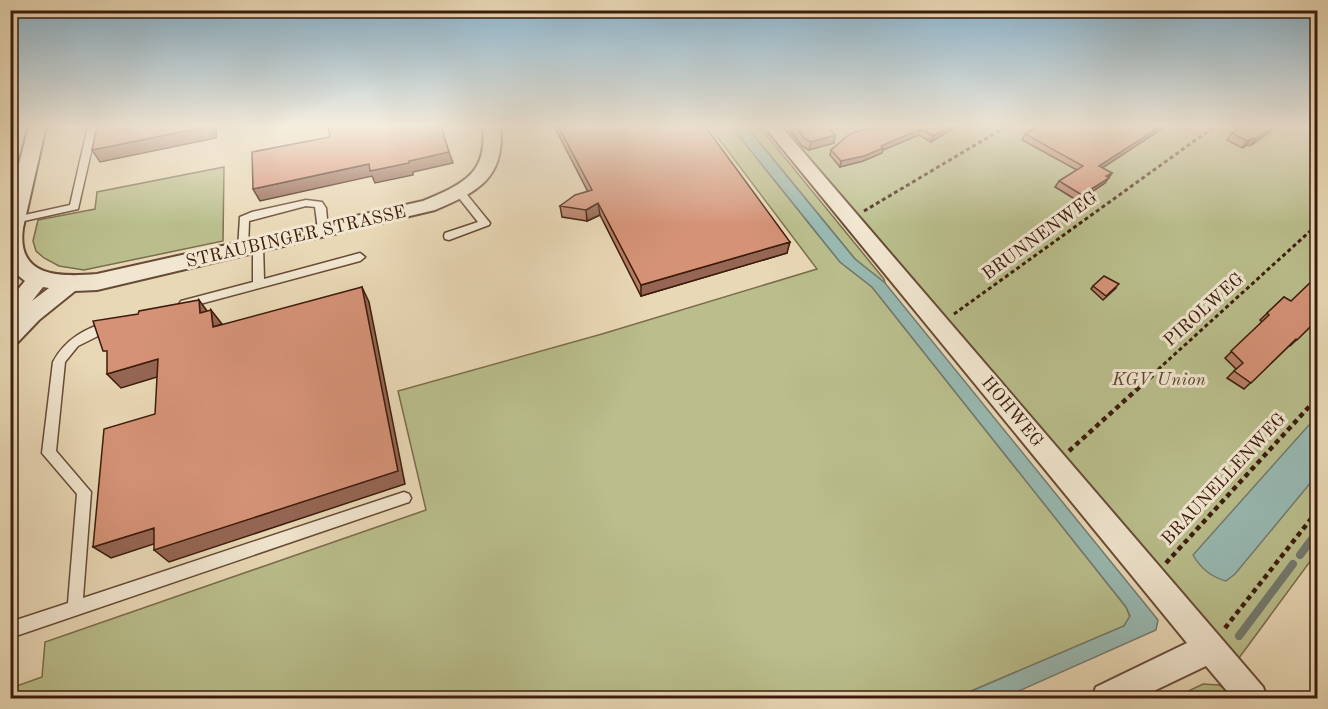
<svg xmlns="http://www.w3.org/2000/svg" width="1328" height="709" font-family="'Old Standard TT',serif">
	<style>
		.green { fill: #b9be8c; stroke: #7b6d4c; stroke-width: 1.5 }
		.water { fill: #98b9b2; stroke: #747a70; stroke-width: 1.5 }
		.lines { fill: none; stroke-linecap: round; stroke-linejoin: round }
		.stream { stroke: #747a70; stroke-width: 8 }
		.service-casing { stroke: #684b36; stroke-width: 3 }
		.minor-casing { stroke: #684b36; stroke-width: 4 }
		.path-far1 { stroke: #3d1c0c; stroke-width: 3; stroke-dasharray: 4 3; stroke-linecap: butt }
		.path { stroke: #3d1c0c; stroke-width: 4.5; stroke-dasharray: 5 4; stroke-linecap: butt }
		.service { fill: #f1e6d0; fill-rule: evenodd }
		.minor { fill: #f1e6d0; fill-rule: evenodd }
		.wall { fill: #b77e66; stroke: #3d1c0c; stroke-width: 1.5 }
		.shaded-wall { fill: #956653; stroke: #3d1c0c; stroke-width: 1.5 }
		.building { fill: #d59277; stroke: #3d1c0c; stroke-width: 1.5 }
		.labels { text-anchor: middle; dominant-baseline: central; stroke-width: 6; stroke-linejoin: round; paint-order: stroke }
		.street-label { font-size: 18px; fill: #3d1c0c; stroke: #f1e6d0 }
		.park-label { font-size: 18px; font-style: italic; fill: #5c442c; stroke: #f1e6d0 }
	</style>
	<rect width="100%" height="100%" fill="#e9d8b6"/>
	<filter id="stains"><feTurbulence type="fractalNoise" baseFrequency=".00333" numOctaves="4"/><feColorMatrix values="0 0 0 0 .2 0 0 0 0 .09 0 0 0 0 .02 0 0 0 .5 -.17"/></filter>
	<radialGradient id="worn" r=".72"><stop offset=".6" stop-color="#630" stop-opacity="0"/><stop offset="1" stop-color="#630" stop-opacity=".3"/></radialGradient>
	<path class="green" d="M709,126H731L840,262L872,287L1126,607L1130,617L1124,626L955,698H11V688L42,677L45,642L426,510L398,391L602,334L817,269Z
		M746,126H759L884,279L885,283L855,259Z
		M781,126H1317V552L1236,662Z
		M224,167L223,241L84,270L59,266L44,258L36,251L33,241L38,220L95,209L97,192Z
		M1203,684L1219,685L1237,698H1174Z"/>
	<path class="water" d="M731,126H746L855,259L885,283L1154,615L1158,620L1156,630L1003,698H955L1124,626L1130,616L1126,607L872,287L840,262Z
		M1317,416V475L1235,574L1226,581C1211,577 1201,569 1193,555Z"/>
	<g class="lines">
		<path class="stream" d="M1300,555L1312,539
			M1239,636L1293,564"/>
		<defs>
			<path id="service" d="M88,126H97L78,209L15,223L11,222V218L70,205Z
				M460,190L464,191L490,223L489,225L449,240L445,239L444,236L445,233L478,222L455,193Z
				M306,200L322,202L326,208L328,230L327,233H319L318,230L315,207L306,206L249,221L248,249L247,252H239L238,249L240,217L252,212Z
				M258,241L263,245L264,279L360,253L365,257L360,261L185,308L181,307L179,304L181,301L253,282V245Z
				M110,321L116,325L114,328L78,346L65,362L56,451L91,492L83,598L404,492L409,494L411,498L409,502L10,638V622L68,603L77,494L42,453L53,362C65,339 86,328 110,321Z"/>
			<path id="minor" d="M29,126H46L23,228C16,278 60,277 97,274L423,201C463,184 488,174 483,126H500C506,178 477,192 435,210L97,290L75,291L39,320L18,342L10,344V299L25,281L15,273L10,266V198ZM43,287L49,288L32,301Z
				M764,126H781L1263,687L1267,698H1233L1206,666L1139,698H1092L1096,687L1187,643Z"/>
		</defs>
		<use href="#service" class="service-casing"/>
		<use href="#minor" class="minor-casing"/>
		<path class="path-far1" d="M864,211L1007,126
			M954,314L1215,126
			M1153,374L1318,224"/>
		<path class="path" d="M1069,451L1155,373
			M1166,563L1318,397
			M1225,628L1318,510"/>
		<use href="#service" class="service"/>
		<use href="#minor" class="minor"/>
	</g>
	<path class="wall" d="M554,126H705L787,253L641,296L600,215L587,221L562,217L560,206L588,192Z
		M790,126H827L835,135L834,143L809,150L802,146L789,129Z
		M957,126L931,142L919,135L883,150L882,153L863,161L840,167L830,155L831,150L850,134Z
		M1166,126L1102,168L1112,173L1105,183L1078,201L1055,187L1059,181L1077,170L1022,140L1025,134Z
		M1270,132L1250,146L1247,145L1242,148L1227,140L1232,133Z
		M1093,286L1116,288L1103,300L1091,289Z
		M1284,297L1310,327L1290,346H1289L1244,389L1227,378L1236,369L1225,358L1262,322L1260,320Z"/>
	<path class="shaded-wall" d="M210,126H217L216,138L100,162L92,150Z
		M950,126H957L931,142L933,136Z
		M1161,126H1166L1096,172L1099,166Z
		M1275,126L1270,132L1250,146L1255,139Z
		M921,129L919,135L883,150L882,153L863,161L840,167L841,161Z
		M835,135L834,143L809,150L811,142Z
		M1252,138L1247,145L1242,148L1247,141Z
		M449,152L453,163L413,172V175L375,183L372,176L260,201L253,189L369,164L409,161Z
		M1112,173L1105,183L1078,201L1082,195Z
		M598,203L600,215L587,221L586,210Z
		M790,242L787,253L641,296V285Z
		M362,287L369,302L405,484L169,562L154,550Z
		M199,300L210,315L200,313Z
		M211,310L222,324L213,327Z
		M158,359L170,373L121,388L107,374Z
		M154,528L169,539L111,558L93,547Z"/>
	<path class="building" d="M97,126H210L92,150Z
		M328,126H441L449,152L409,161V163L370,171L369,164L253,189L252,152L330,137Z
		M558,126H705L790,242L641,285L598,203L586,210L560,206L575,195L592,190Z
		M795,126H827L835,135L811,142L804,138Z
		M876,126H950L933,136L921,129L881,146L883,148L864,156L841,161L831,150L850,134Z
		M1038,126H1161L1099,166L1112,173L1106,176L1109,178L1082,195L1059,181L1083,166L1025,134Z
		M1242,126H1274L1255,139L1252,138L1247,141L1232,133Z
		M1104,276L1119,284L1106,296L1093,286Z
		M1317,276V318L1310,327L1297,340L1296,339L1251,383L1234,371L1243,363L1231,351L1269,315L1267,313L1284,297L1291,301Z
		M362,287L398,471L154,550V528L93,547L104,429L155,414L158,359L107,374V351H103L93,321L138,314L139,311L199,300L200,313L211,310L213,327Z"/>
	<linearGradient id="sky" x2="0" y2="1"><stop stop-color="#88b6d2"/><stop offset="0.56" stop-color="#f5edde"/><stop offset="1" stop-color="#f5edde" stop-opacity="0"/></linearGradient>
	<rect width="1328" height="225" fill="url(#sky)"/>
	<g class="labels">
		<g class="street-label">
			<text transform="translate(1040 236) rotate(-36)">BRUNNENWEG</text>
			<text transform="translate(296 237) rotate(-13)">STRAUBINGER STRASSE</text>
			<text transform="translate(1204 310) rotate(-42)">PIROLWEG</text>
			<text transform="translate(1012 412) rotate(50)">HOHWEG</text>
			<text transform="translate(1224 479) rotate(-47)">BRAUNELLENWEG</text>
		</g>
		<g class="park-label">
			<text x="1159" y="380">KGV Union</text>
		</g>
	</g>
	<rect width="1328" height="709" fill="none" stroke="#e9d8b6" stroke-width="36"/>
	<rect x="12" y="12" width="1304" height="685" fill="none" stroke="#3d1c0c" stroke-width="3"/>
	<rect x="18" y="18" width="1292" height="673" fill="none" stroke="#3d1c0c" stroke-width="1.5"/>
	<rect width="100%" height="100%" filter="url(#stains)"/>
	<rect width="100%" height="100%" fill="url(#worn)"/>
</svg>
